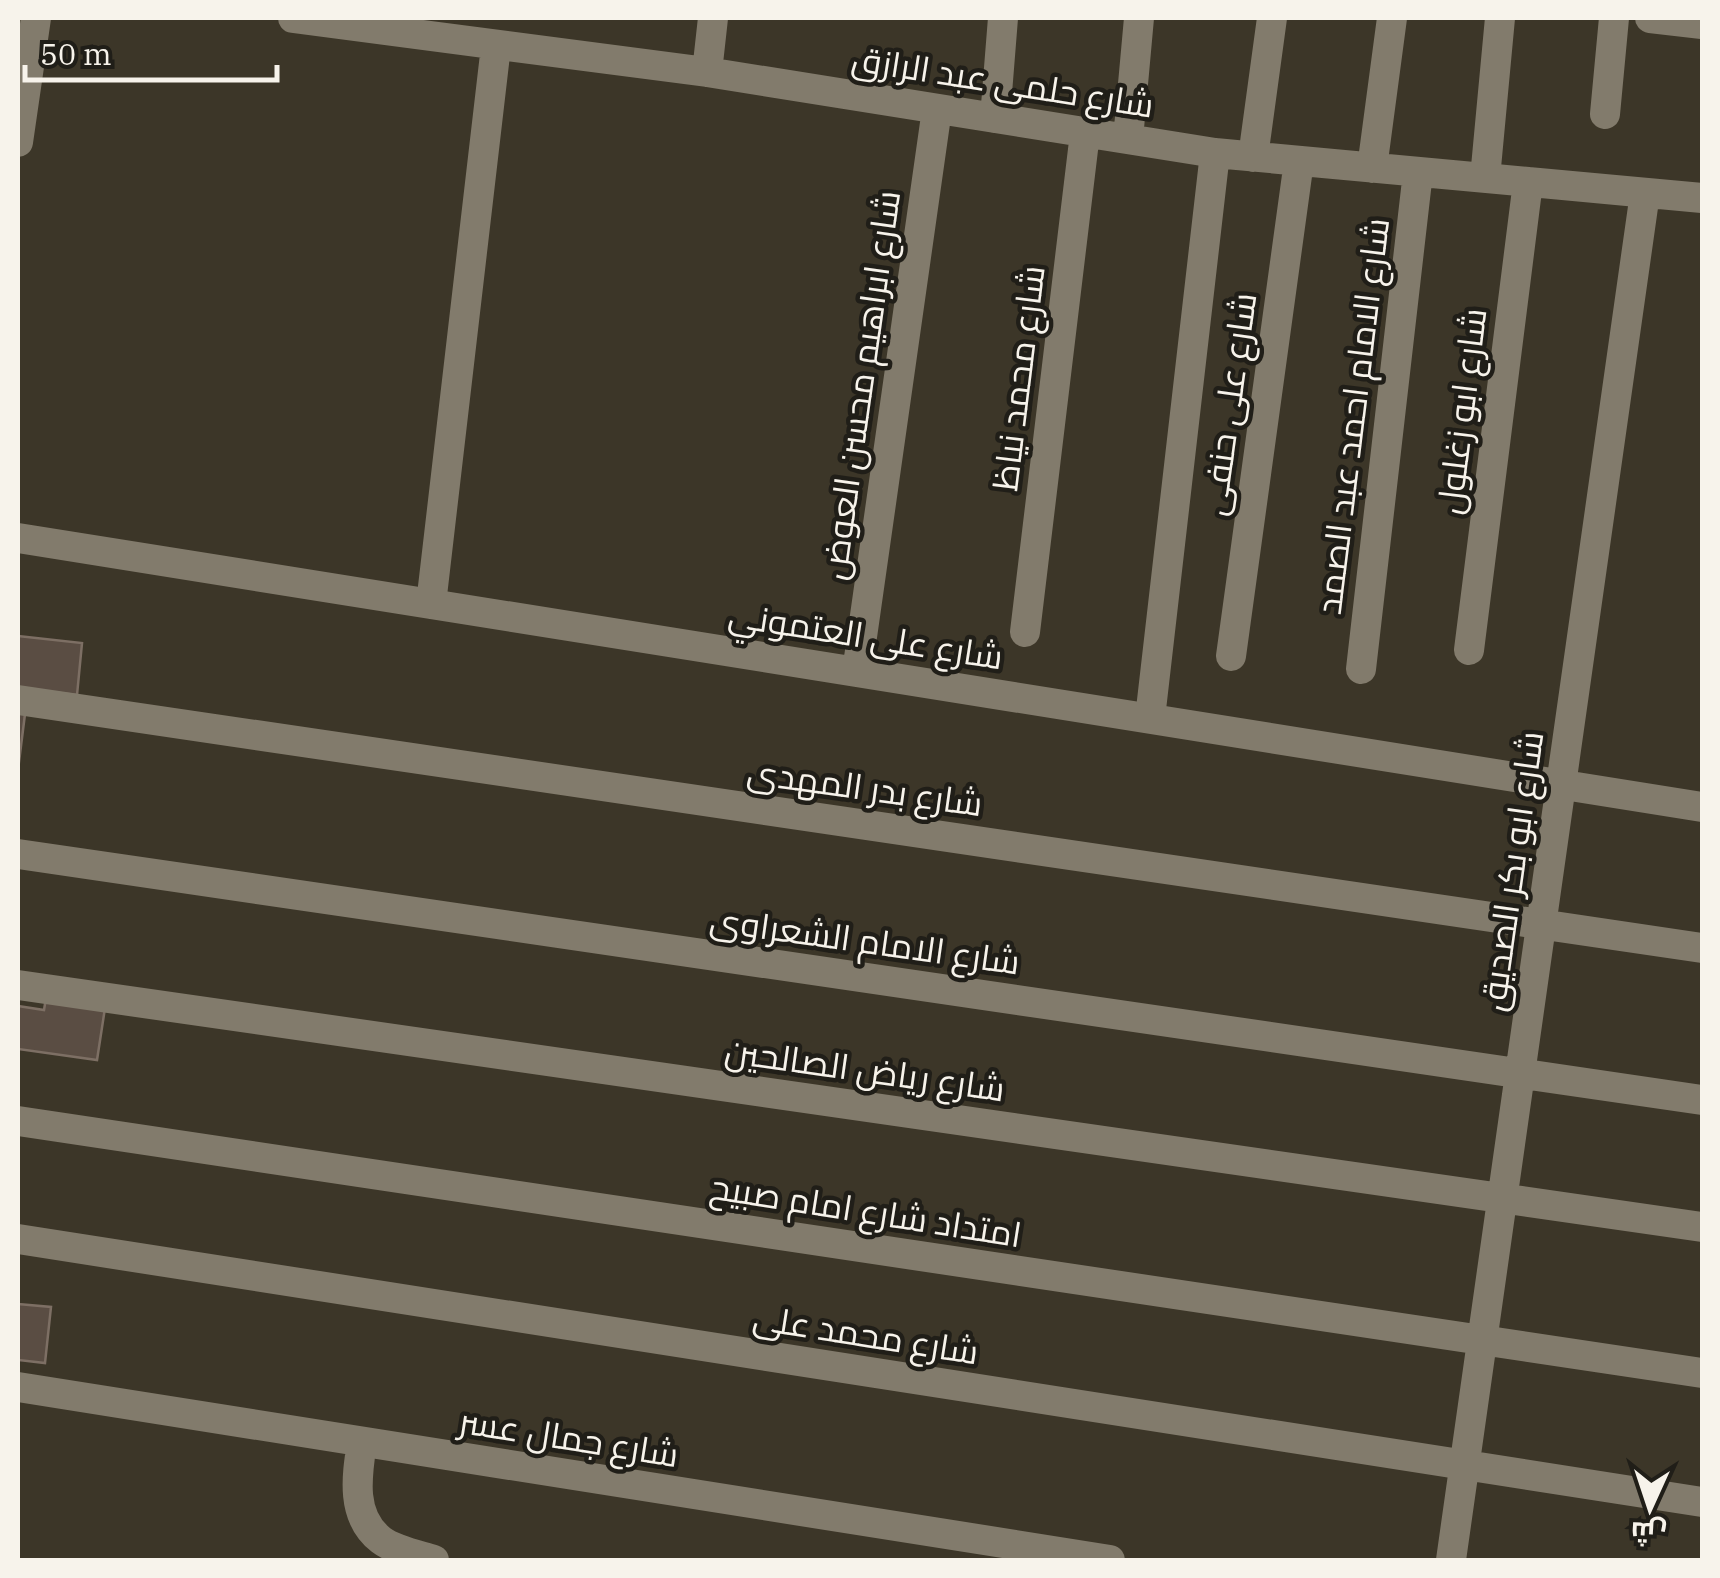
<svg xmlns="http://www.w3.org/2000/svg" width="1720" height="1578" font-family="'IBM Plex Serif',Cairo,serif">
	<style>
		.building { fill: #5a4d43; stroke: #7d6f64; stroke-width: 2.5 }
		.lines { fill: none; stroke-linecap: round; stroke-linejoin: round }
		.street { stroke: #827b6c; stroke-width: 30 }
		.labels { text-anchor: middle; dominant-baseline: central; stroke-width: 9; stroke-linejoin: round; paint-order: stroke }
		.street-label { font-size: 35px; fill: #f7f3eb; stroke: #201e18 }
	</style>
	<rect width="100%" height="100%" fill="#3c3628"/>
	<path class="building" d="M18,636L82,643L77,695L18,688Z
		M18,713L25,714L18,770Z
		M46,998L105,1008L97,1060L18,1049V1006L44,1010Z
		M18,1304L51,1307L45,1363L18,1360Z"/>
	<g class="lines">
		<path class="street" d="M293,18L707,72L1215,153L1702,198
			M1650,18L1702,24
			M707,72L713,18
			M1605,114L1614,18
			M995,118L1003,18
			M1128,139L1139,18
			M18,142L36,18
			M1253,157L1272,18
			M1372,168L1392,18
			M1485,178L1500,18
			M18,538L1702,807
			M431,604L496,46
			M1025,632L1085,133
			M1469,650L1528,182
			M1231,656L1299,161
			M1361,669L1418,172
			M857,672L937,109
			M18,700L1702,948
			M1150,718L1215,153
			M18,854L1702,1100
			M18,985L1702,1227
			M18,1121L1702,1373
			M18,1239L1702,1502
			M18,1387L1110,1560
			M362,1442C357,1475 350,1516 381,1540C394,1550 418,1555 434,1560
			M1451,1560L1645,193"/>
	</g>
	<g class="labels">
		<g class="street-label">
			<text transform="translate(1003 81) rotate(9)">شارع حلمى عبد الرازق</text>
			<text transform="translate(1018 378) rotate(-83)">شارع محمد نياظ</text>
			<text transform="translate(860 385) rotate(-82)">شارع ابراهيم محسن العوض</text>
			<text transform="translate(1228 404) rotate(-82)">شارع على حنفى</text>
			<text transform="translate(1461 411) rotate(-83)">شارع ابو زغلول</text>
			<text transform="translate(1352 416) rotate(-83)">شارع الامام احمد عبد الصمد</text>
			<text transform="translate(866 635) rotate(9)">شارع على العتموني</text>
			<text transform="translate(865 787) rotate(8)">شارع بدر المهدى</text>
			<text transform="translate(1511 871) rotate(-82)">شارع ابو بكر الصديق</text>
			<text transform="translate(865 940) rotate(8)">شارع الامام الشعراوى</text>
			<text transform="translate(865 1069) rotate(8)">شارع رياض الصالحين</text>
			<text transform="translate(866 1210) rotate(9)">امتداد شارع امام صبيح</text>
			<text transform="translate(866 1334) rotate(9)">شارع محمد على</text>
			<text transform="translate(569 1437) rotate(9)">شارع جمال عسر</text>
		</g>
	</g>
	<rect width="1720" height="1578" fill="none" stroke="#f7f3eb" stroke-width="40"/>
	<g transform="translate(1650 1508) rotate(183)" stroke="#201e18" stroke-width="8" paint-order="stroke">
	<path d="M0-8L18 38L0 25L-18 38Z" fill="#f7f3eb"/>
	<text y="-15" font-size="28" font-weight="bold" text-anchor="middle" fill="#f7f3eb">ش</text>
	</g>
	<path d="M25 65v15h252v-15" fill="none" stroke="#f7f3eb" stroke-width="5"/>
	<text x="40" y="65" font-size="30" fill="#f7f3eb" stroke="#201e18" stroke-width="8" paint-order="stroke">50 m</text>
</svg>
